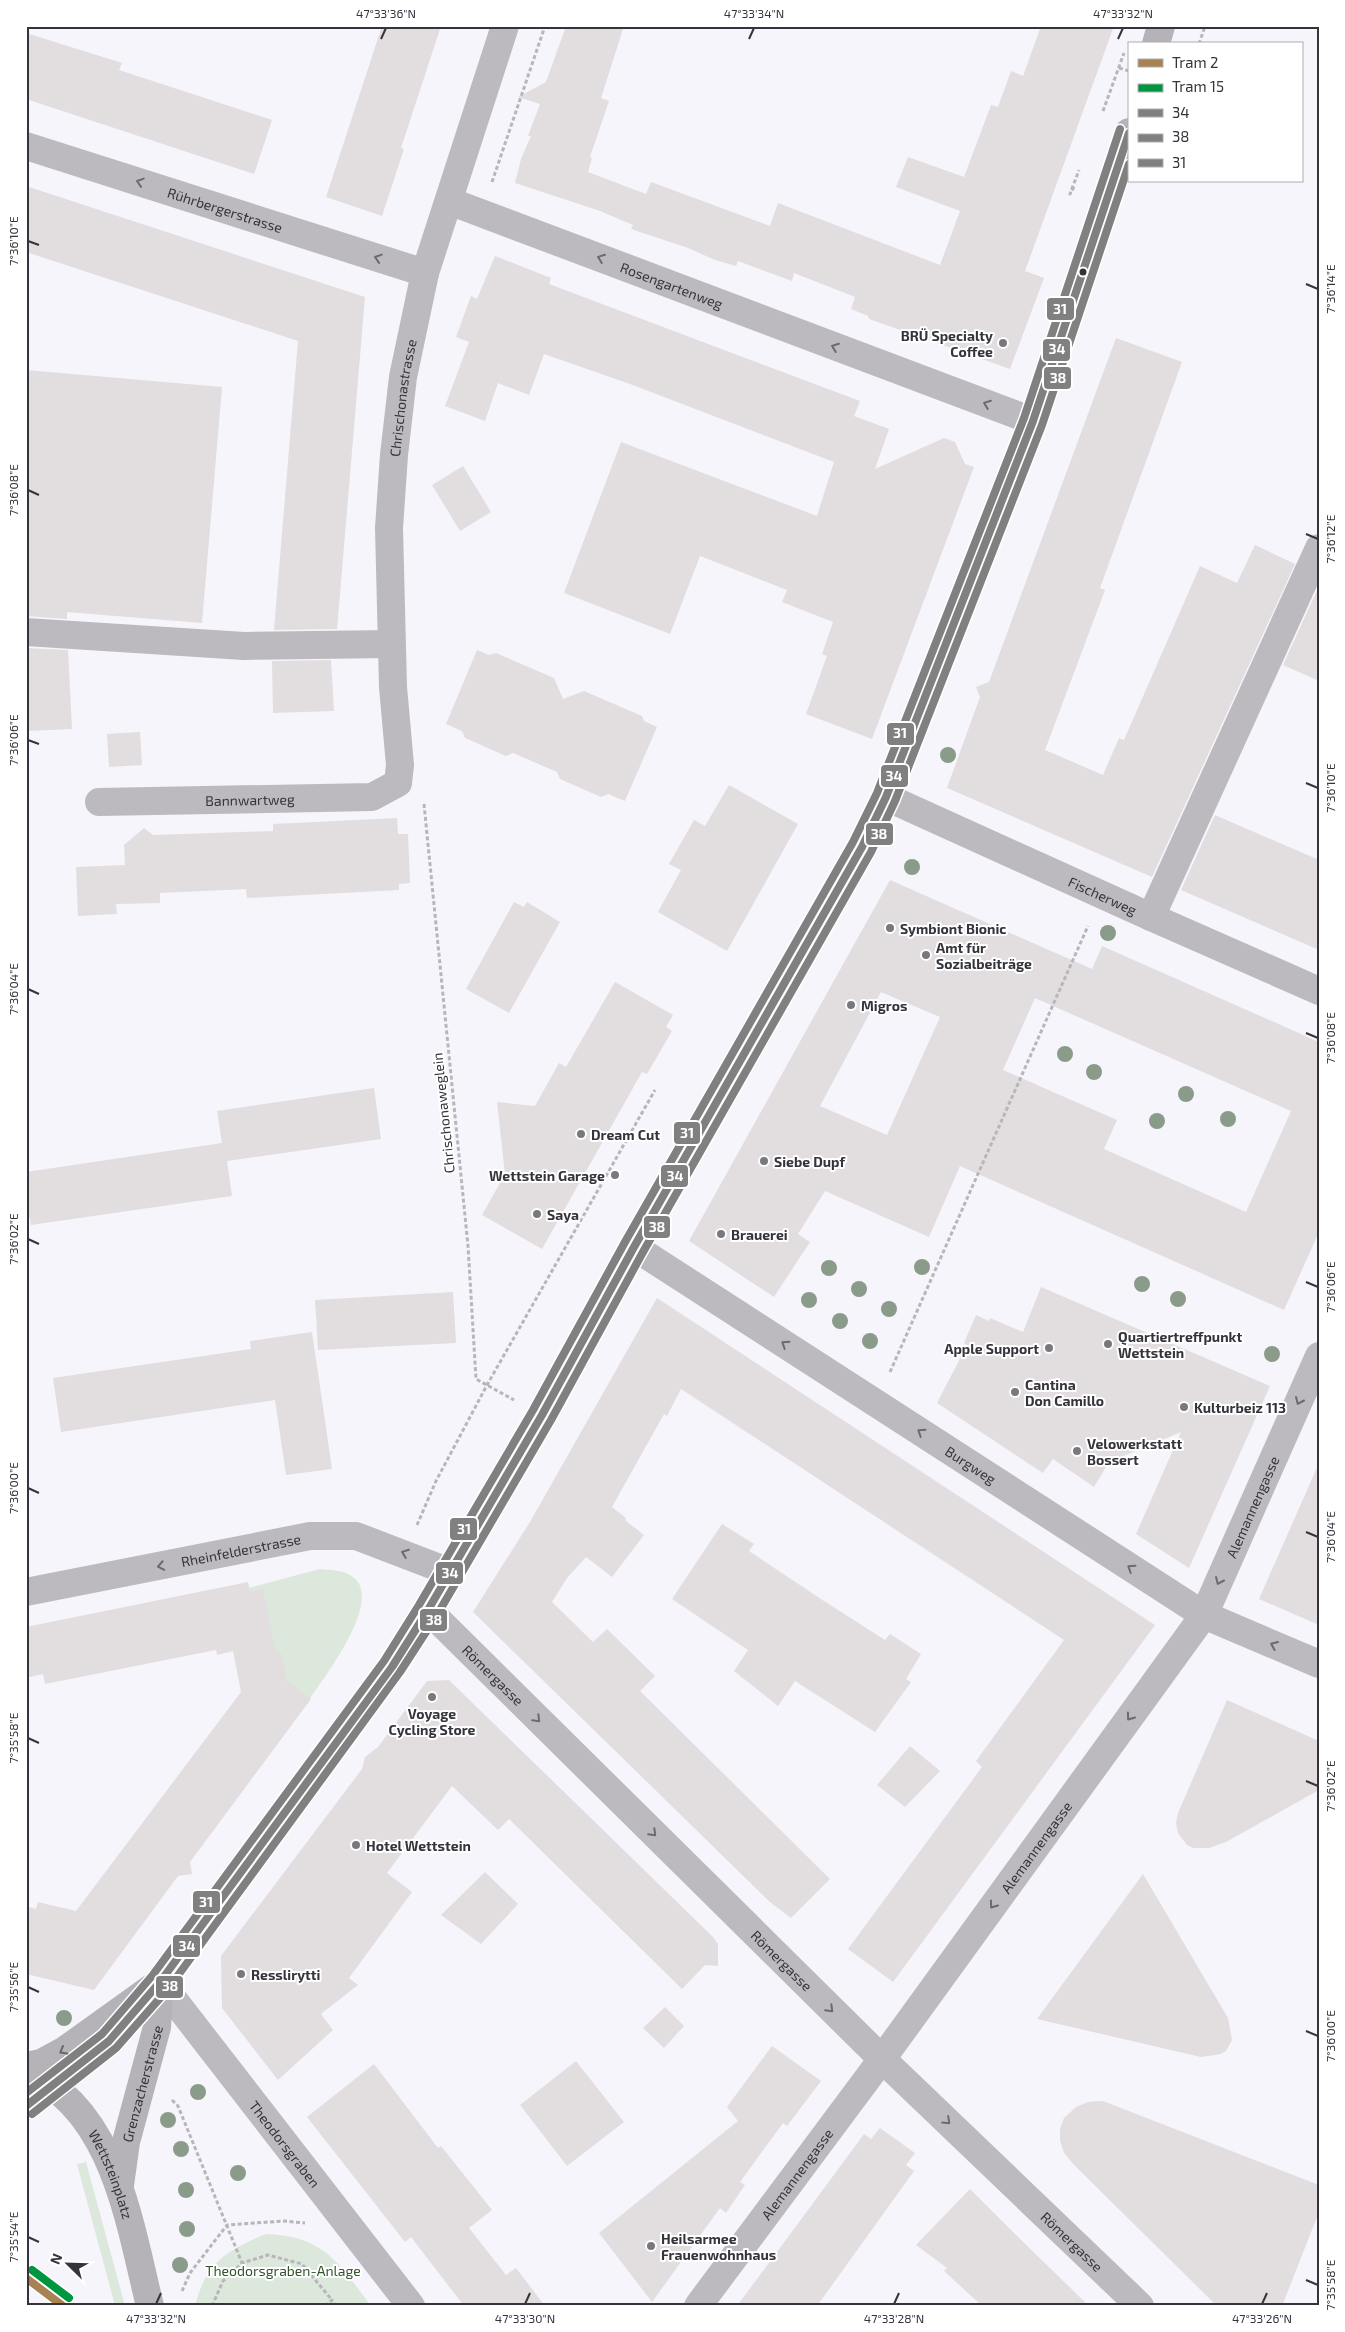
<svg xmlns="http://www.w3.org/2000/svg" width="1345" height="2332" font-family="'Exo 2',sans-serif">
	<style>
		.green { fill: #dce8dc }
		.building { fill: #e2dddf; fill-rule: evenodd }
		.lines { fill: none; stroke-linecap: round; stroke-linejoin: round }
		.path { stroke: #b8b6ba; stroke-width: 3; stroke-dasharray: 4 2.5; stroke-linecap: butt }
		.minor { stroke: #bcbabf; stroke-width: 28 }
		.major { stroke: #b5b2b8; stroke-width: 28 }
		.bus-1-casing { stroke: #fff; stroke-width: 11 }
		.bus-2-casing { stroke: #fff; stroke-width: 11 }
		.bus-3-casing { stroke: #fff; stroke-width: 11 }
		.bus-1 { stroke: #808080; stroke-width: 8 }
		.bus-2 { stroke: #808080; stroke-width: 8 }
		.bus-3 { stroke: #808080; stroke-width: 8 }
		.tram-1-casing { stroke: #fff; stroke-width: 11 }
		.tram-2-casing { stroke: #fff; stroke-width: 11 }
		.tram-1 { stroke: #a68351; stroke-width: 8 }
		.tram-2 { stroke: #009640; stroke-width: 8 }
		.tree { fill: #8a9c89 }
		.oneway { stroke: #6b6a70 }
		.oneway2 { stroke: #68666e }
		.ticks { fill: none; stroke: #35343c; stroke-width: 2 }
		.bus-dot { fill: #35343c; stroke: #fff; stroke-width: 2 }
		.poi-dot { fill: #79787f; stroke: #fff; stroke-width: 2 }
		.labels { text-anchor: middle; dominant-baseline: central; stroke-width: 4; stroke-linejoin: round; paint-order: stroke }
		.street-label { font-size: 14px; fill: #35343c; stroke: #fff }
		.poi-label { font-size: 14px; font-weight: bold; fill: #35343c; stroke: #fff; text-anchor: start }
		.park-label { font-size: 14px; fill: #32542b; stroke: #fff }
		.line-badge { stroke: #fff; stroke-width: 2 }
		.badge-label { font-size: 14px; text-anchor: middle; font-weight: bold; fill: #fff }
		.neatline { fill: none; stroke: #35343c; stroke-width: 2 }
		.ticks-label { font-size: 12px; text-anchor: middle; fill: #35343c }
	</style>
	<rect width="100%" height="100%" fill="#f6f5fb"/>
	<path class="green" d="M320,1569C330,1570 341,1570 350,1575C388,1596 324,1677 309,1700L277,1674L245,1589Z
		M86,2162L125,2306H115L77,2164Z
		M266,2234C324,2236 339,2263 371,2306H195C206,2262 227,2250 266,2234Z"/>
	<path class="building" d="M382,26H441L401,148L404,149L382,216L326,197Z
		M566,26H624L601,98L609,101L590,157L592,158L588,172L646,194L651,182L770,226L778,203L940,265L960,211L896,187L908,157L964,177L991,105L998,107L1011,71L1023,76L1041,26H1114L1025,271L1044,278L1010,369L869,319L868,316L851,309L855,297L794,273L792,281L738,261L736,266L715,260L688,248L631,229L633,225L600,211L515,183L521,159L531,136H528L540,104L518,97L546,82Z
		M26,33L122,63L119,70L272,120L254,174L26,99Z
		M26,186L365,297L337,629L274,630L298,341L26,252Z
		M495,256L551,278L549,284L860,401L854,416L889,429L875,469L944,438L955,442L965,464L974,467L872,739L806,714L827,656L822,654L833,622L782,602L787,590L700,556L670,634L564,593L621,442L817,516L834,462L630,384L544,354L529,395L498,383L485,421L445,406L469,342L456,337L471,296L477,299Z
		M1116,338L1182,362L1100,588L1105,590L1045,750L1103,775L1119,738L1124,740L1200,566L1237,583L1255,545L1295,564L1152,877L947,788L980,697L976,687L989,682Z
		M26,370L222,387L202,623L67,612V619L26,616Z
		M463,466L491,512L460,531L432,485Z
		M1319,586V681L1283,665Z
		M26,648L68,650L72,729L26,731Z
		M477,650L489,655L496,653L554,678L563,699L584,691L642,716L644,721L657,727L625,801L608,794L601,797L560,779L557,772L513,753L506,756L465,738L462,731L446,724Z
		M331,660L334,711L273,713L272,661Z
		M140,732L142,765L109,767L107,734Z
		M729,785L798,824L727,951L658,912L681,870L669,864L694,820L705,826Z
		M1215,815L1319,860V950L1181,890Z
		M397,818L398,834H408L410,883L399,884V890L247,898L246,889L160,893V903L116,904L117,914L78,916L76,867L125,865L124,845L144,828L153,835L273,831V824Z
		M890,880L1092,969L1102,946L1319,1042V1232L1284,1310L960,1166L929,1237L825,1191L798,1234L810,1242L774,1297L689,1241ZM881,992L940,1017L887,1135L820,1106ZM1035,998L1291,1111L1246,1212L1104,1149L1117,1120L1003,1070Z
		M514,902L524,907L527,902L560,922L509,1013L466,989Z
		M615,982L673,1015L666,1027L672,1031L647,1074L642,1072L542,1249L482,1215L505,1174L497,1102L535,1106L559,1063L566,1067Z
		M374,1088L381,1139L227,1161L232,1196L31,1225L30,1218L26,1219V1172L222,1143L217,1111Z
		M1041,1287L1270,1386L1189,1568L1136,1534L1181,1432L1109,1462L1094,1487L1053,1459L1043,1473L937,1403L967,1345L964,1343L976,1315L989,1321L990,1318L1023,1332Z
		M453,1292L456,1343L318,1350L315,1300Z
		M657,1298L1155,1625L893,1982L848,1949L982,1767L976,1761L1064,1640L681,1389L667,1416L664,1414L612,1507L626,1518L625,1520L644,1535L612,1577L586,1557L567,1578L552,1602L593,1642L607,1629L655,1676L640,1691L830,1879L791,1918L770,1902L473,1612L530,1522Z
		M312,1332L332,1469L286,1475L275,1400L61,1432L53,1378L251,1349L250,1341Z
		M1319,1463V1625L1259,1599Z
		M722,1524L754,1544L749,1551L824,1601L885,1640L890,1634L921,1654L906,1679L911,1682L875,1732L795,1681L778,1706L734,1671L748,1650L672,1599Z
		M248,1582L250,1592L263,1589L275,1650L282,1655L287,1681L311,1699L190,1862L192,1874L178,1876L94,1990L26,1974V1906L36,1909L38,1902L76,1911L241,1692L233,1651L217,1655L216,1650L45,1684L43,1674L26,1678V1627Z
		M449,1680L713,1937L718,1944V1966L705,1965L682,1989L509,1819L498,1830L452,1786L387,1873L412,1892L349,1978L358,1985L321,2014L333,2030L278,2080L222,2008L221,1956L362,1769L365,1757L378,1747L427,1681Z
		M1227,1700L1319,1741V1790L1226,1842L1209,1848H1193L1187,1845L1178,1833L1176,1823L1178,1813Z
		M910,1746L940,1771L905,1807L877,1785Z
		M485,1872L518,1904L481,1944L441,1915Z
		M1143,1874L1228,2018L1232,2040L1226,2051L1221,2054L1201,2057L1037,2019Z
		M665,2007L684,2026L664,2048L643,2028Z
		M772,2046L821,2081L787,2126L783,2123L740,2182L745,2185L726,2213L720,2208L652,2302L599,2233L738,2121L727,2107Z
		M576,2061L624,2122L567,2166L520,2105Z
		M374,2064L438,2148L441,2146L492,2210L469,2228L506,2275L516,2268L545,2306H464L411,2237L405,2242L307,2117Z
		M1103,2101L1319,2185V2212L1282,2306H1217L1074,2165L1064,2153L1060,2140V2129L1064,2118L1076,2107L1088,2102Z
		M880,2128L915,2153L906,2165L914,2171L817,2306H737L864,2134L871,2139Z
		M970,2189L1013,2232L1089,2306H982L944,2271L947,2268L916,2245Z"/>
	<g class="lines">
		<path class="path" d="M1199,44L1205,26
			M1119,68L1129,71
			M1103,111L1124,53
			M492,182L545,26
			M1074,187L1070,194L1079,170
			M424,804L468,1246L476,1379L514,1400
			M890,1372L1088,926
			M417,1525L436,1481L487,1385L655,1090
			M172,2100L178,2106L242,2263
			M182,2291L190,2273L227,2225L283,2221L305,2223
			M212,2306L223,2281L242,2263L268,2255L302,2264L332,2300
			M325,2306L332,2300L336,2306"/>
		<g class="minor">
			<path id="s1" d="M26,146L425,273"/>
			<path id="s2" d="M449,201L1033,421"/>
			<path d="M26,632L244,646L391,644"/>
			<path id="s3" d="M886,797L1151,917L1319,991"/>
			<path id="s4" d="M99,802L372,797L398,783L400,765L393,687L389,528L394,455L403,377L425,273L505,26"/>
			<path d="M1151,917L1319,548"/>
			<path id="s5" d="M634,1247L1204,1615L1319,1664"/>
			<path id="s6" d="M26,1592L310,1536H356L450,1572"/>
			<path id="s7" d="M428,1610L882,2059L1140,2306"/>
			<path id="s8" d="M26,2106L109,2041L160,1982L411,2306"/>
			<path id="s9" d="M698,2306L882,2059L1204,1615L1319,1356"/>
		</g>
		<g class="major">
			<path d="M1156,44L1161,26"/>
			<path d="M26,2066L41,2063L65,2050L160,1982L392,1667L428,1610L542,1415L634,1247L862,847L886,797L1033,421L1129,132"/>
			<path id="s10" d="M26,2072C114,2107 130,2226 150,2306"/>
			<path id="s11" d="M120,2185L126,2142L157,2027L160,1982"/>
		</g>
		<defs>
			<path id="bus-1" d="M26,2106L109,2041L160,1982L392,1667L428,1610L542,1415L634,1247L862,847L886,797L1033,421L1129,133"/>
			<path id="bus-2" d="M32,2114L116,2048L168,1989L400,1672L437,1615L551,1420L643,1252L871,852L895,801L1042,425L1129,164"/>
			<path id="bus-3" d="M26,2093L102,2034L152,1976L384,1661L419,1605L533,1410L625,1242L853,842L877,793L1024,418L1120,129"/>
		</defs>
		<use href="#bus-1" class="bus-1-casing"/>
		<use href="#bus-2" class="bus-2-casing"/>
		<use href="#bus-3" class="bus-3-casing"/>
		<use href="#bus-1" class="bus-1"/>
		<use href="#bus-2" class="bus-2"/>
		<use href="#bus-3" class="bus-3"/>
		<defs>
			<path id="tram-1" d="M26,2278L63,2306"/>
			<path id="tram-2" d="M32,2270L69,2298"/>
		</defs>
		<use href="#tram-1" class="tram-1-casing"/>
		<use href="#tram-2" class="tram-2-casing"/>
		<use href="#tram-1" class="tram-1"/>
		<use href="#tram-2" class="tram-2"/>
	</g>
	<g class="tree">
		<circle cx="948" cy="755" r="8"/>
		<circle cx="912" cy="867" r="8"/>
		<circle cx="1108" cy="933" r="8"/>
		<circle cx="1065" cy="1054" r="8"/>
		<circle cx="1094" cy="1072" r="8"/>
		<circle cx="1186" cy="1094" r="8"/>
		<circle cx="1228" cy="1119" r="8"/>
		<circle cx="1157" cy="1121" r="8"/>
		<circle cx="922" cy="1267" r="8"/>
		<circle cx="829" cy="1268" r="8"/>
		<circle cx="1142" cy="1284" r="8"/>
		<circle cx="859" cy="1289" r="8"/>
		<circle cx="1178" cy="1299" r="8"/>
		<circle cx="809" cy="1300" r="8"/>
		<circle cx="889" cy="1309" r="8"/>
		<circle cx="840" cy="1321" r="8"/>
		<circle cx="870" cy="1341" r="8"/>
		<circle cx="1272" cy="1354" r="8"/>
		<circle cx="64" cy="2018" r="8"/>
		<circle cx="198" cy="2092" r="8"/>
		<circle cx="168" cy="2120" r="8"/>
		<circle cx="181" cy="2149" r="8"/>
		<circle cx="238" cy="2173" r="8"/>
		<circle cx="186" cy="2190" r="8"/>
		<circle cx="187" cy="2229" r="8"/>
		<circle cx="180" cy="2265" r="8"/>
	</g>
	<defs><path id="oneway-chevron" d="M-2-3.5L2.5 0L-2 3.5" fill="none" stroke-width="1.6" stroke-linecap="round" stroke-linejoin="round" transform="scale(1.25)"/></defs>
	<g class="oneway">
		<use href="#oneway-chevron" transform="translate(140 182) rotate(-162)"/>
		<use href="#oneway-chevron" transform="translate(378 258) rotate(-162)"/>
		<use href="#oneway-chevron" transform="translate(601 258) rotate(-159)"/>
		<use href="#oneway-chevron" transform="translate(835 347) rotate(-159)"/>
		<use href="#oneway-chevron" transform="translate(987 404) rotate(-159)"/>
		<use href="#oneway-chevron" transform="translate(785 1344) rotate(-147)"/>
		<use href="#oneway-chevron" transform="translate(1299 1401) rotate(114)"/>
		<use href="#oneway-chevron" transform="translate(921 1432) rotate(-147)"/>
		<use href="#oneway-chevron" transform="translate(405 1553) rotate(-159)"/>
		<use href="#oneway-chevron" transform="translate(161 1566) rotate(169)"/>
		<use href="#oneway-chevron" transform="translate(1131 1568) rotate(-147)"/>
		<use href="#oneway-chevron" transform="translate(1219 1581) rotate(114)"/>
		<use href="#oneway-chevron" transform="translate(1274 1645) rotate(-157)"/>
		<use href="#oneway-chevron" transform="translate(1130 1717) rotate(126)"/>
		<use href="#oneway-chevron" transform="translate(537 1719) rotate(45)"/>
		<use href="#oneway-chevron" transform="translate(653 1833) rotate(45)"/>
		<use href="#oneway-chevron" transform="translate(993 1905) rotate(126)"/>
		<use href="#oneway-chevron" transform="translate(830 2009) rotate(45)"/>
		<use href="#oneway-chevron" transform="translate(947 2121) rotate(43)"/>
	</g>
	<use class="oneway2" href="#oneway-chevron" transform="translate(63 2051) rotate(150)"/>
	<path class="ticks" d="M381,39L386,28M749,39L754,28M1118,39L1123,28M28,241L39,245M1306,284L1318,289M28,490L39,495M1306,534L1318,539M28,740L39,744M1306,783L1318,788M28,989L39,994M1306,1033L1318,1038M28,1239L39,1244M1306,1282L1318,1287M28,1488L39,1493M1306,1532L1318,1537M28,1738L39,1743M1306,1781L1318,1786M28,1987L39,1992M1306,2031L1318,2036M28,2237L39,2242M1306,2280L1318,2285M156,2304L161,2293M525,2304L530,2293M894,2304L899,2293M1262,2304L1267,2293"/>
	<circle class="bus-dot" cx="1083" cy="272" r="4.5"/>
	<g class="poi-dot">
		<circle cx="1003" cy="343" r="5"/>
		<circle cx="890" cy="928" r="5"/>
		<circle cx="926" cy="955" r="5"/>
		<circle cx="851" cy="1005" r="5"/>
		<circle cx="581" cy="1134" r="5"/>
		<circle cx="764" cy="1161" r="5"/>
		<circle cx="615" cy="1175" r="5"/>
		<circle cx="537" cy="1214" r="5"/>
		<circle cx="721" cy="1234" r="5"/>
		<circle cx="1108" cy="1344" r="5"/>
		<circle cx="1049" cy="1348" r="5"/>
		<circle cx="1015" cy="1392" r="5"/>
		<circle cx="1184" cy="1407" r="5"/>
		<circle cx="1077" cy="1451" r="5"/>
		<circle cx="432" cy="1697" r="5"/>
		<circle cx="356" cy="1845" r="5"/>
		<circle cx="241" cy="1974" r="5"/>
		<circle cx="651" cy="2246" r="5"/>
	</g>
	<g class="labels">
		<g class="street-label">
			<text stroke="none"><textPath href="#s1" startOffset="209">Rührbergerstrasse</textPath></text>
			<text stroke="none"><textPath href="#s2" startOffset="238">Rosengartenweg</textPath></text>
			<text stroke="none"><textPath href="#s4" startOffset="689">Chrischonastrasse</textPath></text>
			<text stroke="none"><textPath href="#s4" startOffset="151">Bannwartweg</textPath></text>
			<text stroke="none"><textPath href="#s3" startOffset="238">Fischerweg</textPath></text>
			<text transform="translate(443 1113) rotate(-96)">Chrischonaweglein</text>
			<text stroke="none"><textPath href="#s5" startOffset="401">Burgweg</textPath></text>
			<text stroke="none"><textPath href="#s9" startOffset="975">Alemannengasse</textPath></text>
			<text stroke="none"><textPath href="#s6" startOffset="219">Rheinfelderstrasse</textPath></text>
			<text stroke="none"><textPath href="#s7" startOffset="92">Römergasse</textPath></text>
			<text stroke="none"><textPath href="#s9" startOffset="570">Alemannengasse</textPath></text>
			<text stroke="none"><textPath href="#s7" startOffset="498">Römergasse</textPath></text>
			<text stroke="none"><textPath href="#s11" startOffset="104">Grenzacherstrasse</textPath></text>
			<text stroke="none"><textPath href="#s8" startOffset="388">Theodorsgraben</textPath></text>
			<text stroke="none"><textPath href="#s9" startOffset="165">Alemannengasse</textPath></text>
			<text stroke="none"><textPath href="#s10" startOffset="138">Wettsteinplatz</textPath></text>
			<text stroke="none"><textPath href="#s7" startOffset="902">Römergasse</textPath></text>
		</g>
		<g class="poi-label">
			<text x="993" y="335" text-anchor="end">BRÜ Specialty<tspan x="993" dy="16">Coffee</tspan></text>
			<text x="900" y="928">Symbiont Bionic</text>
			<text x="936" y="947">Amt für<tspan x="936" dy="16">Sozialbeiträge</tspan></text>
			<text x="861" y="1005">Migros</text>
			<text x="591" y="1134">Dream Cut</text>
			<text x="774" y="1161">Siebe Dupf</text>
			<text x="605" y="1175" text-anchor="end">Wettstein Garage</text>
			<text x="547" y="1214">Saya</text>
			<text x="731" y="1234">Brauerei</text>
			<text x="1118" y="1336">Quartiertreffpunkt<tspan x="1118" dy="16">Wettstein</tspan></text>
			<text x="1039" y="1348" text-anchor="end">Apple Support</text>
			<text x="1025" y="1384">Cantina<tspan x="1025" dy="16">Don Camillo</tspan></text>
			<text x="1194" y="1407">Kulturbeiz 113</text>
			<text x="1087" y="1443">Velowerkstatt<tspan x="1087" dy="16">Bossert</tspan></text>
			<text x="432" y="1713" text-anchor="middle">Voyage<tspan x="432" dy="16">Cycling Store</tspan></text>
			<text x="366" y="1845">Hotel Wettstein</text>
			<text x="251" y="1974">Resslirytti</text>
			<text x="661" y="2238">Heilsarmee<tspan x="661" dy="16">Frauenwohnhaus</tspan></text>
		</g>
		<g class="park-label">
			<text x="283" y="2270">Theodorsgraben-Anlage</text>
		</g>
	</g>
	<g class="line-badge">
		<rect x="1046" y="297" width="29" height="24" rx="5" fill="#808080"/>
		<rect x="1042" y="338" width="29" height="24" rx="5" fill="#808080"/>
		<rect x="1043" y="366" width="29" height="24" rx="5" fill="#808080"/>
		<rect x="886" y="722" width="29" height="24" rx="5" fill="#808080"/>
		<rect x="880" y="764" width="29" height="24" rx="5" fill="#808080"/>
		<rect x="865" y="822" width="29" height="24" rx="5" fill="#808080"/>
		<rect x="673" y="1121" width="28" height="24" rx="5" fill="#808080"/>
		<rect x="660" y="1164" width="29" height="24" rx="5" fill="#808080"/>
		<rect x="643" y="1215" width="28" height="24" rx="5" fill="#808080"/>
		<rect x="449" y="1517" width="29" height="24" rx="5" fill="#808080"/>
		<rect x="435" y="1561" width="29" height="24" rx="5" fill="#808080"/>
		<rect x="419" y="1608" width="29" height="24" rx="5" fill="#808080"/>
		<rect x="192" y="1890" width="29" height="24" rx="5" fill="#808080"/>
		<rect x="172" y="1934" width="29" height="24" rx="5" fill="#808080"/>
		<rect x="155" y="1975" width="29" height="24" rx="5" fill="#808080"/>
	</g>
	<g class="badge-label">
		<text x="1060" y="314">31</text>
		<text x="1057" y="354">34</text>
		<text x="1058" y="383">38</text>
		<text x="900" y="738">31</text>
		<text x="894" y="781">34</text>
		<text x="879" y="839">38</text>
		<text x="687" y="1138">31</text>
		<text x="675" y="1181">34</text>
		<text x="657" y="1232">38</text>
		<text x="464" y="1534">31</text>
		<text x="450" y="1578">34</text>
		<text x="434" y="1625">38</text>
		<text x="206" y="1907">31</text>
		<text x="187" y="1951">34</text>
		<text x="170" y="1991">38</text>
	</g>
	<rect width="1345" height="2332" fill="none" stroke="#ffffff" stroke-width="55"/>
	<rect x="1128" y="42" width="175" height="140" fill="#ffffff" stroke="#aeaeb1"/>
	<rect x="1138" y="59" width="25" height="8" fill="#a68351" stroke="#aeaeb1"/>
	<text x="1172" y="68" font-size="15" fill="#35343c">Tram 2</text>
	<rect x="1138" y="84" width="25" height="8" fill="#009640" stroke="#aeaeb1"/>
	<text x="1172" y="92" font-size="15" fill="#35343c">Tram 15</text>
	<rect x="1138" y="109" width="25" height="8" fill="#808080" stroke="#aeaeb1"/>
	<text x="1172" y="118" font-size="15" fill="#35343c">34</text>
	<rect x="1138" y="134" width="25" height="8" fill="#808080" stroke="#aeaeb1"/>
	<text x="1172" y="142" font-size="15" fill="#35343c">38</text>
	<rect x="1138" y="159" width="25" height="8" fill="#808080" stroke="#aeaeb1"/>
	<text x="1172" y="168" font-size="15" fill="#35343c">31</text>
	<g transform="translate(68 2264) rotate(293)" stroke="#ffffff" stroke-width="4" paint-order="stroke">
	<path d="M0-4L9 19L0 12L-9 19Z" fill="#35343c"/>
	<text y="-8" font-size="14" font-weight="bold" text-anchor="middle" fill="#35343c">N</text>
	</g>
	<rect x="28" y="28" width="1290" height="2276" class="neatline"/>
	<g class="ticks-label">
		<text x="386" y="18">47°33'36"N</text>
		<text x="754" y="18">47°33'34"N</text>
		<text x="1123" y="18">47°33'32"N</text>
		<text transform="translate(14 241) rotate(-90)" y="4">7°36'10"E</text>
		<text transform="translate(1331 289) rotate(-90)" y="4">7°36'14"E</text>
		<text transform="translate(14 490) rotate(-90)" y="4">7°36'08"E</text>
		<text transform="translate(1331 539) rotate(-90)" y="4">7°36'12"E</text>
		<text transform="translate(14 740) rotate(-90)" y="4">7°36'06"E</text>
		<text transform="translate(1331 788) rotate(-90)" y="4">7°36'10"E</text>
		<text transform="translate(14 989) rotate(-90)" y="4">7°36'04"E</text>
		<text transform="translate(1331 1038) rotate(-90)" y="4">7°36'08"E</text>
		<text transform="translate(14 1239) rotate(-90)" y="4">7°36'02"E</text>
		<text transform="translate(1331 1287) rotate(-90)" y="4">7°36'06"E</text>
		<text transform="translate(14 1488) rotate(-90)" y="4">7°36'00"E</text>
		<text transform="translate(1331 1537) rotate(-90)" y="4">7°36'04"E</text>
		<text transform="translate(14 1738) rotate(-90)" y="4">7°35'58"E</text>
		<text transform="translate(1331 1786) rotate(-90)" y="4">7°36'02"E</text>
		<text transform="translate(14 1987) rotate(-90)" y="4">7°35'56"E</text>
		<text transform="translate(1331 2036) rotate(-90)" y="4">7°36'00"E</text>
		<text transform="translate(14 2237) rotate(-90)" y="4">7°35'54"E</text>
		<text transform="translate(1331 2285) rotate(-90)" y="4">7°35'58"E</text>
		<text x="156" y="2323">47°33'32"N</text>
		<text x="525" y="2323">47°33'30"N</text>
		<text x="894" y="2323">47°33'28"N</text>
		<text x="1262" y="2323">47°33'26"N</text>
	</g>
</svg>
